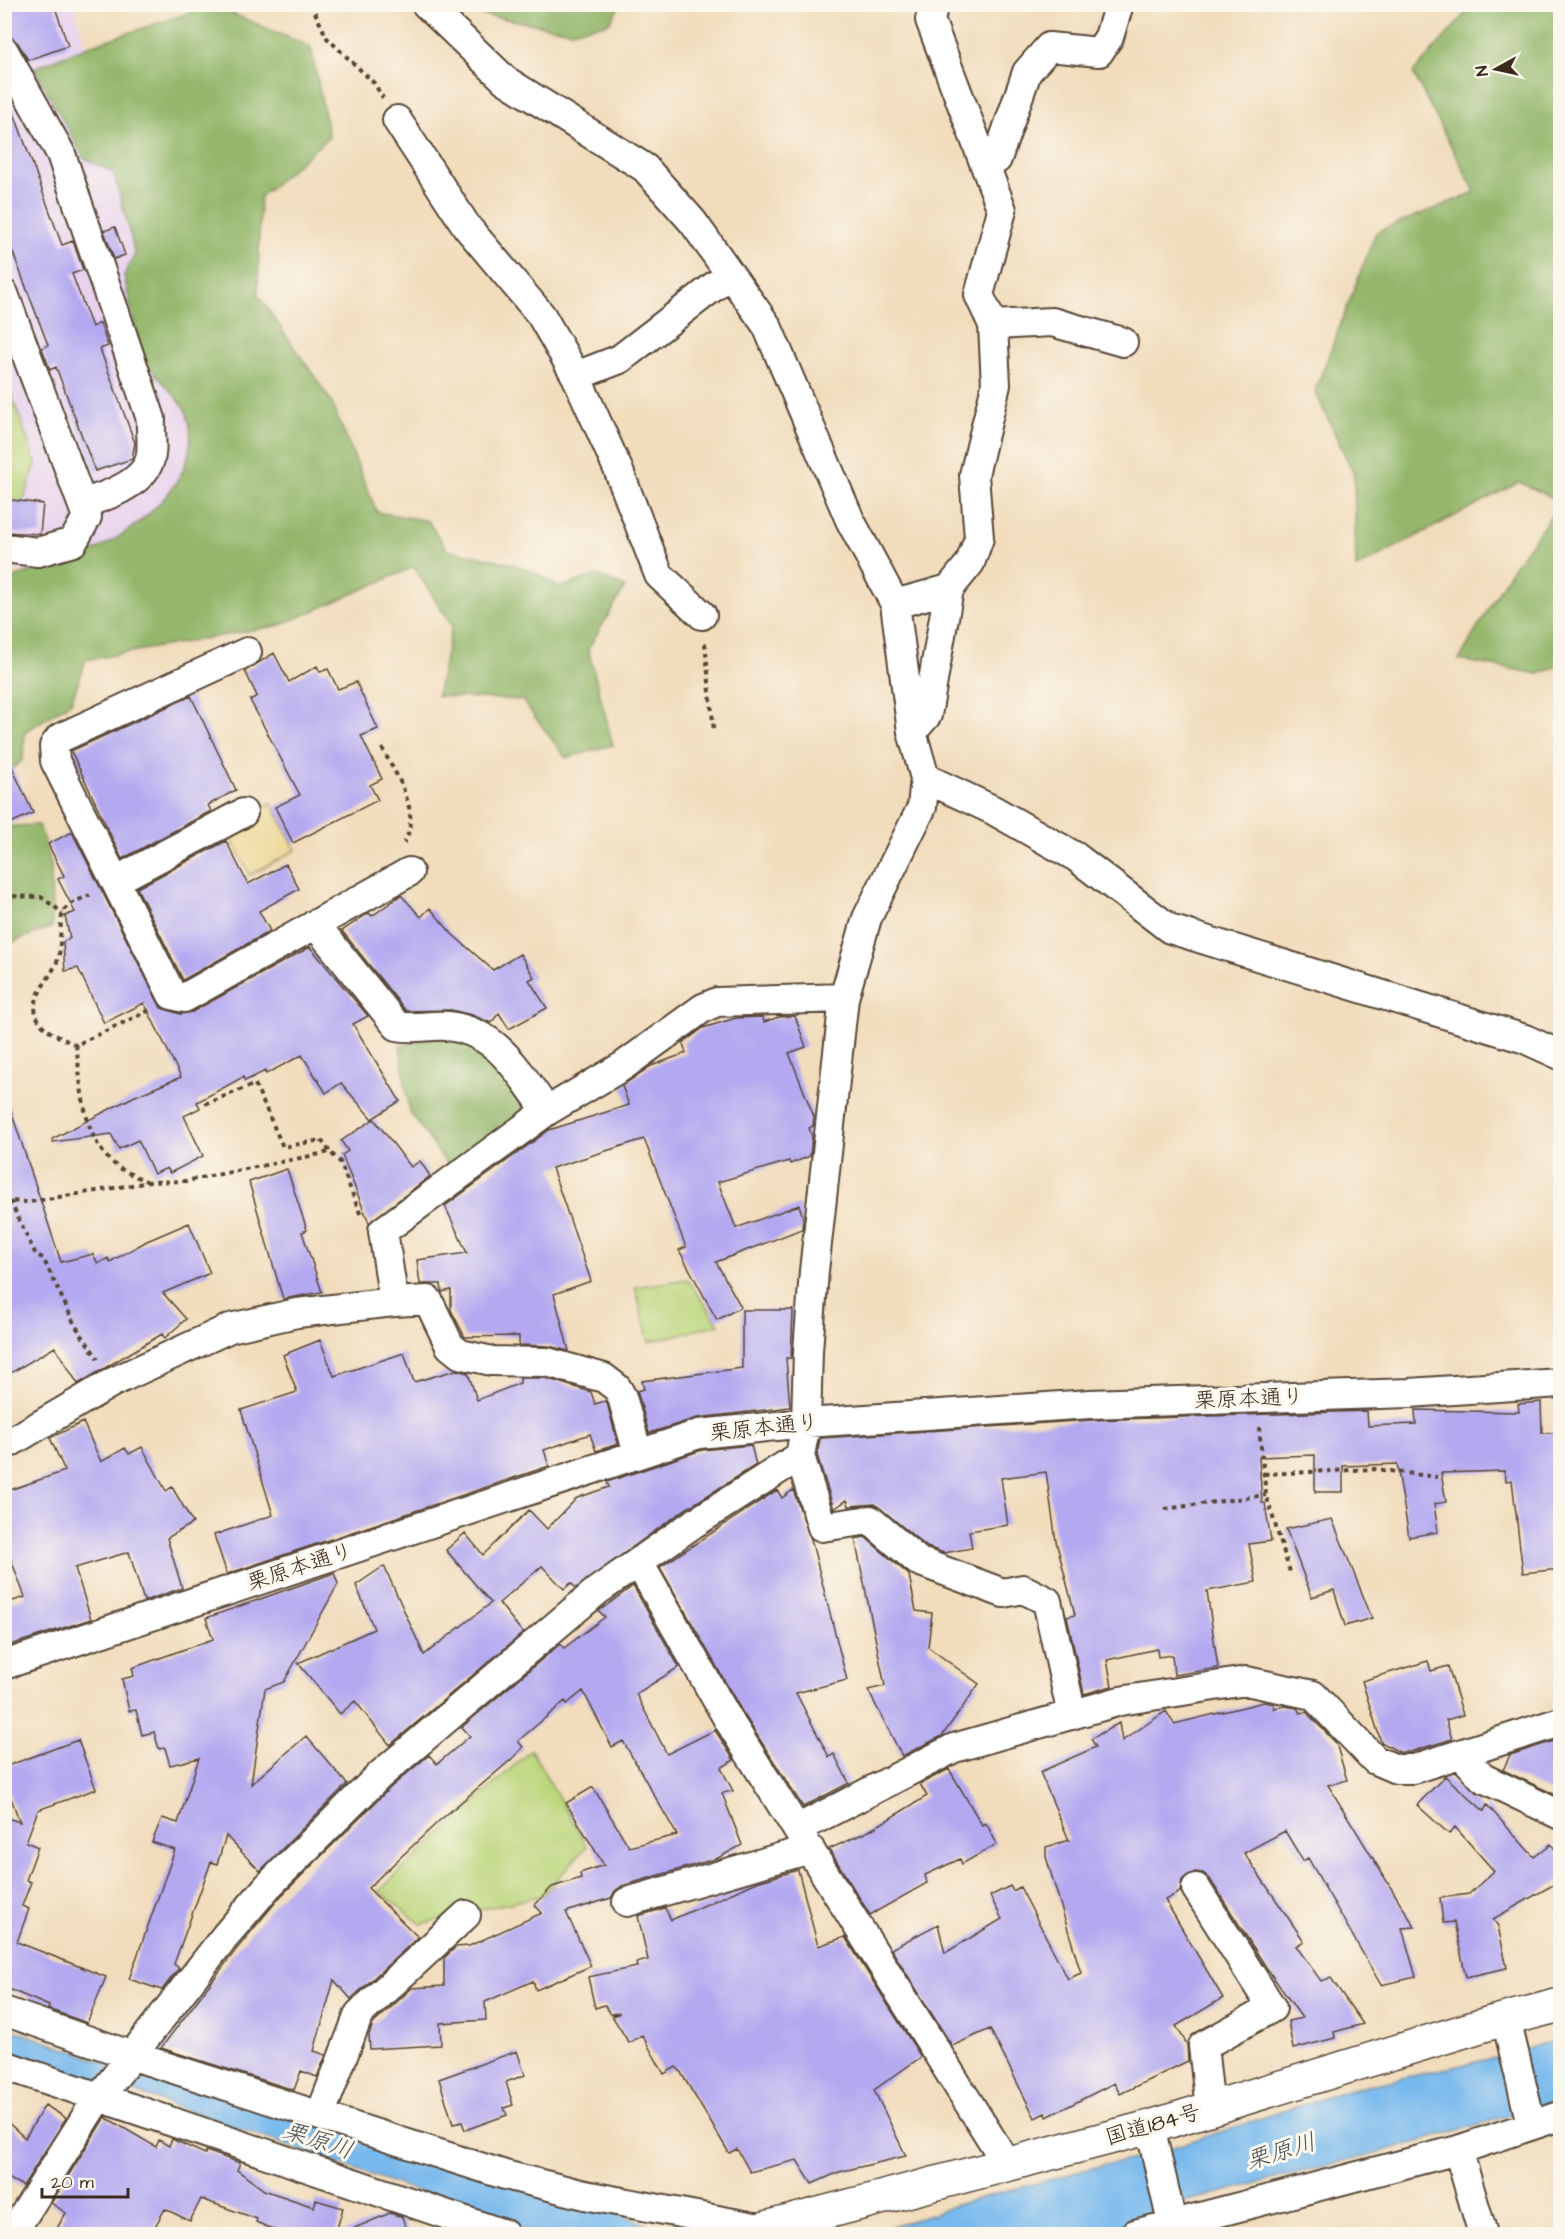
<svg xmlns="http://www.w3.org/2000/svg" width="1565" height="2239" font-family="'Architects Daughter','Klee One',sans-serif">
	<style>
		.built { fill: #e8d2ee }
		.green { fill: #bbd67c; stroke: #7b804d; stroke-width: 1.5 }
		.forest { fill: #94b76c; stroke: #687045; stroke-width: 1.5 }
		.sand { fill: #eeda9e; stroke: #94825e; stroke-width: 1.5 }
		.water { fill: #78b9ed; stroke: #5a7286; stroke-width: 1.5 }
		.building { fill: #b4a9f0 }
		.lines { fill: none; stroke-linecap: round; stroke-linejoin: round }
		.minor-casing { stroke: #564536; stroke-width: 32 }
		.highway-casing { stroke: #564536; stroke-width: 36 }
		.path { stroke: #564536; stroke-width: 4; stroke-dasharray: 4.5 4.5; stroke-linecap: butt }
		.minor { stroke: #fff; stroke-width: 28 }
		.highway { stroke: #fff; stroke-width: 33 }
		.labels { text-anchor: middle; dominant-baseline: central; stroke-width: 6; stroke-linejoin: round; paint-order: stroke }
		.street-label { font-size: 22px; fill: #3b2a1e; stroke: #fbf7ec }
		.water-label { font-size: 24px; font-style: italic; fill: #4d555c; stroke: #fbf7ec }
	</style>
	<rect width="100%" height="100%" fill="#fbf7ec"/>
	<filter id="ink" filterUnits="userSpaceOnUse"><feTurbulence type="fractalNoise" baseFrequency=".0167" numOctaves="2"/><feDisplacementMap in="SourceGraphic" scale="12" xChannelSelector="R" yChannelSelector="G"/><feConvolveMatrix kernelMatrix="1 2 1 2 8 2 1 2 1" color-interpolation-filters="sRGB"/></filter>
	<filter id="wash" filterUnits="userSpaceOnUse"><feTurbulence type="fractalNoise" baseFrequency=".008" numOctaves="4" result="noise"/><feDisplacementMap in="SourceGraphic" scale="24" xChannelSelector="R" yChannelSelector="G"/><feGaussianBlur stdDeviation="1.35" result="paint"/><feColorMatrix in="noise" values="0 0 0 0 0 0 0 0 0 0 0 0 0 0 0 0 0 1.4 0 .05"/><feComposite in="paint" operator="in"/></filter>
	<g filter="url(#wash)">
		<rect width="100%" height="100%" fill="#f1dcbb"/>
		<path class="built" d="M4,5H74L86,47L34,68L84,158L113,173L172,395L187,412L191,447L174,487L136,527L75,560L40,570L5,571Z"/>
		<path class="green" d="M4,373L36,464L23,502L5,499Z
			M687,1279L719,1324L649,1342L635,1287Z
			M531,1750L587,1846L543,1895L421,1924L379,1891Z"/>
		<path class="forest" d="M212,5L311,47L329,137L260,197L258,295L330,399L377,512L428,521L447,550C487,558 527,562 559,588L597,575L625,587L588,649L613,745L566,758L522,700L437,696L452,626L414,567L281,625L86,660L71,702L25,732L23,760L5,775L4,587C19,568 53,569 75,560C129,537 208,482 187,414C183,400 153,375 145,360C136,343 129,296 124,275L135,254L114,173L84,158L34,68L86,47Z
			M452,5H620L609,23L571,31L468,12Z
			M1473,5H1560V501L1519,482L1356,568L1354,475L1315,391L1376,232L1475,192L1413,73Z
			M1560,504V665L1539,674L1459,660L1510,572Z
			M39,825L51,863L52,927L5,945V829L12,826Z
			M438,1036L472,1043L506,1072L532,1110L453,1172L409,1111L400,1046Z"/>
		<path class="sand" d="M271,803L296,850L250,875L226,828Z"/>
		<path class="water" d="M5,2027L112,2065L626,2216L650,2226L712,2234H539L124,2088L98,2083L5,2051Z
			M1560,2039V2101L1414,2143L1180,2203L1156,2216L1097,2234H862L935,2214L952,2206L1104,2165L1140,2158L1348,2090L1503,2056Z"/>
		<g id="blocks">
			<path class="building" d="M17,4H54L68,46L28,60L18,43L4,35V9Z
				M7,94L62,245L73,241L83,270L72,274L92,327L100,323L108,346L100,349L135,443L132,459L95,471L56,367L50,370L42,348L48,345L4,229V95Z
				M115,227L125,255L114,259L104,231Z
				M4,499L43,504L40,534L4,532Z
				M274,653L289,682L317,666L320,672L328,669L338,689L356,682L378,729L361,736L382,779L370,785L378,800L293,843L275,807L300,795L250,700L257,696L245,671Z
				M191,696L236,790L208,805L211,811L122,859L71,751Z
				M4,750L33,813L4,826Z
				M72,832L161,1008L180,1014L192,1012L310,947L368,1016L353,1024L400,1101L372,1119L341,1083L326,1093L302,1055L266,1074L265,1071L245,1081L243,1077L197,1102L200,1108L184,1116L203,1156L170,1173L167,1168L154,1174L138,1140L119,1149L111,1134L53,1142L52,1139L133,1097L181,1077L144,1003L104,1023L78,968L65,971L63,942L70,938L65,916L75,912L58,879L64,876L48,844Z
				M226,841L248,884L286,864L299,889L259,911L270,931L183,980L137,888Z
				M401,895L421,917L430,908L452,934L493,970L520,954L534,977L529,980L547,1008L509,1029L499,1013L491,1023L472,1015L451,1010L406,1011L342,931L369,913L372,916Z
				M795,1016L806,1047L789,1053L814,1117L813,1126L809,1128L812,1136L810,1156L790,1164L789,1161L718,1182L736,1228L799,1205L803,1217L802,1229L716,1262L741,1307L717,1320L679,1250L686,1247L644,1139L552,1168L591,1281L554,1294L569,1351L548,1346L519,1345V1336L465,1337L451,1310V1290L442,1292L441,1284H420L417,1260L467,1253L445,1206L549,1130L629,1105L622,1086L651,1066L686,1053L683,1043L703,1028L736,1018L763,1017L764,1022L779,1017Z
				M9,1105L61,1262L93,1254L98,1264L108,1258L110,1262L147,1241L189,1223L210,1273L163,1293L186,1319L165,1338L162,1334L78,1384L55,1347L4,1377V1106Z
				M374,1119L411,1167L420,1161L430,1176L369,1223L342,1155L348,1151L341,1141Z
				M287,1169L307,1230L302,1232L322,1292L283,1299L249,1182Z
				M742,1310H793L791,1358H786L790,1407L697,1418L649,1433L637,1391L644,1389L642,1381L742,1368Z
				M320,1340L334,1376L404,1353L414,1382L456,1370L468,1373L477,1400L520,1383V1378H545L591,1392L595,1404L605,1401L607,1403L618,1444L596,1451L590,1434L544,1450L549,1466L227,1574L214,1535L273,1515L241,1410L297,1392L283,1355Z
				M1541,1402L1542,1433H1560V1478L1557,1479L1560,1513V1569L1523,1573L1512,1480L1506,1481L1505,1471L1441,1473L1446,1502L1434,1504L1438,1532L1409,1537L1397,1464L1343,1466V1492H1315V1455L1259,1457L1262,1503H1265L1271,1541L1249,1544L1256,1582L1207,1591L1218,1668L1174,1675L1172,1655L1158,1657L1157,1649L1107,1660L1112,1686L1084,1694L1067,1617L1075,1615L1056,1541L1046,1472L1001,1478L1008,1525L969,1531L972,1548L944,1553L927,1547L875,1504L849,1506L847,1500L834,1509L817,1455L820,1439L822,1438L1091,1420L1367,1411L1368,1426L1416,1424L1415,1410L1519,1412L1518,1404Z
				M83,1422L101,1462L125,1448L129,1454L142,1447L166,1491L172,1487L193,1523L167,1538L182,1588L144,1601L129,1552L75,1568L91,1619L4,1647V1604L25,1597L4,1541V1492L65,1471L50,1438Z
				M751,1445L756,1465L684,1510L576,1588L571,1583L564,1589L542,1566L499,1603L523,1633L390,1745L355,1701L340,1714L298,1663L374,1629L356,1585L384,1566L424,1655L491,1603L446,1550L465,1533L483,1555L529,1510L547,1529L577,1498L609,1487L607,1482L702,1450Z
				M777,1490L782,1498L793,1490L811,1539L847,1680L796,1693L829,1757L834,1754L849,1783L803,1807L743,1713L660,1567Z
				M1332,1519L1372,1618L1345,1626L1334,1590L1312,1597L1286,1529Z
				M865,1537L909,1575L916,1611L932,1613L928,1647L979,1684L942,1736L902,1756L868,1690L885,1686L855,1539Z
				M334,1573L338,1584L284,1682L265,1689L251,1784L306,1736L347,1784L260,1871L226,1836L217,1864L211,1862L174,1964L179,1968L162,1990L129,1979L175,1850L152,1842L162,1818L178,1823L199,1758L170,1765L165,1748L159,1749L154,1732L142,1735L136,1710L129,1711L122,1679L134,1676L132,1668L213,1639L206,1618Z
				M633,1586L679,1667L636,1694L667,1754L715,1730L734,1760L721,1768L733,1791L722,1793L742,1845L718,1858L622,1886L615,1891L611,1898L566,1912L591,1966L536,1990L533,1981L485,2002L486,2020L440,2023L441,2045L370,2049L369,2035L373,2024L412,1988L444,1986V1958L456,1947L469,1946L542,1913L535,1905L552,1887L581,1878L580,1873L604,1865L566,1803L593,1787L629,1847L677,1835L623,1741L612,1747L583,1691L567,1704L565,1701L518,1741L523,1747L513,1758L439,1821L368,1888L418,1937L351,1999L334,1980L314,2051L326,2055L317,2077L301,2071L294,2090L161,2048L235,1951L280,1897L391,1787L429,1755L437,1764L470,1736L462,1727L560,1644L564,1648L605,1617L599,1611Z
				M1428,1661L1431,1671L1448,1666L1463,1715L1446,1720L1452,1739L1410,1752H1399L1381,1742L1362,1681Z
				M1264,1702L1274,1704V1708L1285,1706L1297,1708L1300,1713L1306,1712L1336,1743L1347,1780L1328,1785L1415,1927L1402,1928L1416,1977L1381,1985L1308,1858L1303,1861L1285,1831L1244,1853L1304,1941L1296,1946L1321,1981L1331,1978L1363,2024L1334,2032L1335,2038L1293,2049L1288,2021L1302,2018L1266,1967L1210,1879L1203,1873L1195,1872L1182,1880L1180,1892L1165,1900L1223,1998L1176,2026L1187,2044L1188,2061L1120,2094L1114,2083L1047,2117L1045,2113L1035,2118L990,2029L952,2046L891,1949L938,1924L945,1953L1002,1919L990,1896L1010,1886L1013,1891L1020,1887L1068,1979L1081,1973L1046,1857V1847L1069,1840L1040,1772L1096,1747L1091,1739L1119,1723L1122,1741L1166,1711L1174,1724Z
				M1560,1739V1797L1503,1770L1510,1755Z
				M78,1740L96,1789L38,1810L26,1842L38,1847L26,1880L31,1882L22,1906L29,1909L17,1942L106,1977L87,2023L48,2009L49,2006L4,1987V1817L20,1822L4,1780V1767Z
				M949,1769L982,1825L986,1823L997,1844L962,1864L960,1859L925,1875L927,1883L870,1915L829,1849L869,1831L927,1796L920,1784Z
				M1445,1776L1484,1811L1487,1805L1534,1857L1551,1844L1560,1856V1881L1493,1919L1498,1926L1507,1968L1466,1977L1454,1922L1443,1923L1440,1898L1469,1894L1494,1871L1455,1827L1449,1834L1417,1805Z
				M798,1870L818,1946L845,1937L921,2057L874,2090L906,2156L839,2172L812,2184L797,2160L750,2172L737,2149L729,2153L680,2071L676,2067L664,2074L642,2035L629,2043L612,2016L620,2013L610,2014L605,2005L595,2008L588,1977L637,1967L636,1963L648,1960L638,1916L665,1908L671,1920L757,1882Z
				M517,2051L525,2075L506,2082L513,2105L504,2108L507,2115L465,2130L462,2122L453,2124L439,2079Z
				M45,2105L66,2118L23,2186L4,2176V2119L25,2138Z
				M105,2117L156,2147L159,2140L169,2146L172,2139L205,2154L206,2151L240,2163L237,2170L264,2190L314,2207L316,2200L343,2208L335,2235H286L256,2222L257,2219L201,2199L190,2221L165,2209L150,2235H53L66,2213L51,2203Z
				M390,2213L402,2217L409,2235H338Z"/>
		</g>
	</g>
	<g filter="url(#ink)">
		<use href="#blocks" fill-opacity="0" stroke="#564536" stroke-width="1.5"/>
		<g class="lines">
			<defs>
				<path id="minor" d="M426,4L505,80L645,168L693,222L767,326L850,520L895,604L912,732L925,778L922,807L867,918L844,998L814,1271L808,1351L806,1423L800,1456L822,1527L870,1520L918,1561L1003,1593L1023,1589L1047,1601L1072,1715
					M4,51L61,154L151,419C150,431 154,451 149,462C140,485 103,498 82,503
					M397,120L467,227L541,315L576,376L618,469L659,575L702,615
					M985,164L997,159L1027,72L1049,47L1099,52L1109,37L1119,4
					M4,294L87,517L73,542L38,552L4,548
					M993,325L1052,322L1123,342
					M576,376L620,359L730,274
					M895,604L949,589
					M247,652L60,738L54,746L55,761L172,995L184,998L409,872
					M912,732L927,715L949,589L970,563L979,538L974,475L996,385L993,325L979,295L1002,210L930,20L934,4
					M925,778L993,810L1076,857L1170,929L1525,1039L1560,1055
					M117,880L243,813
					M315,924L397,1026C415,1030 431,1024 448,1026C499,1032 519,1073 547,1111
					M394,1302L428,1300L450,1346L460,1354L492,1361L547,1362L604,1378L617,1388L622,1397L638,1454
					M4,1446L113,1382L230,1328L297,1313L394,1302L383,1231L547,1111L623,1066L703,1008L717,1002L844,998
					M639,1563L729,1721L1007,2164
					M4,1665L699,1434L806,1423L1090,1404L1409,1393L1560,1383
					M1461,1754L1483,1778L1560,1815
					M797,1829L954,1748L1120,1701L1246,1681L1313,1695L1375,1760L1396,1769H1413L1560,1722
					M1196,1888L1272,2008L1203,2046L1210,2109
					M627,1902L810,1849
					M4,2011L130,2055L505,2175L585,2195L765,2229
					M1506,2019L1531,2124
					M4,2065L504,2234
					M320,2116L359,2014L466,1915
					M1150,2127L1172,2223L1179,2234
					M1458,2150L1483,2234
					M12,2234L94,2104L226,1935L268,1886L380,1775L597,1591L693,1524L800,1456
					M1135,2234L1458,2150L1560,2116"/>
				<path id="highway" d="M743,2234L1150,2127L1487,2024L1560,2005"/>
			</defs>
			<use href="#minor" class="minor-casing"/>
			<use href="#highway" class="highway-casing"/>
			<path class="path" d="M311,4L327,38L374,83L383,98
				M705,643L714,732
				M382,748C397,777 422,811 404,843
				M4,896L41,897L63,913
				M76,1045C64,1039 44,1032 38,1019C27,998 52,978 58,959C62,947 58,917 65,909C71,902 82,899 90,895
				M205,1104L255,1084L283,1147L321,1140L330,1152
				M148,1182C138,1177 127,1173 118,1167C81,1140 82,1086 76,1045L150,1010
				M4,1201L29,1202L150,1182L186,1181L330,1152L340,1162L361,1216
				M10,1201L36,1255L43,1258L75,1325L98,1359
				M1259,1427L1266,1495L1290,1572
				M1264,1474L1375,1469L1437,1477
				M1165,1509L1266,1495"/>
			<use href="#minor" class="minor"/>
			<use href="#highway" class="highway"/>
		</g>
	</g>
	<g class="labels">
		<g class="street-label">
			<text transform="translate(1249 1399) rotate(-2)">栗原本通り</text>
			<text transform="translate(764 1428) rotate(-6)">栗原本通り</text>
			<text transform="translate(300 1567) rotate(-18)">栗原本通り</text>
			<text transform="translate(1153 2125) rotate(-16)">国道184号</text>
		</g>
		<g class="water-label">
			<text transform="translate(318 2141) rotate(18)">栗原川</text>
			<text transform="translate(1281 2152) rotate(-17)">栗原川</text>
		</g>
	</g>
	<rect width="1565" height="2239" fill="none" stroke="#fbf7ec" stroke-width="24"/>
	<g transform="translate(1496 69) rotate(262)" stroke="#fbf7ec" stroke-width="4.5" paint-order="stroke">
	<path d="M0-4.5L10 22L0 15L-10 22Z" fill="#3b2a1e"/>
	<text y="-9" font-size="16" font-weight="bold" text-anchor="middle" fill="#3b2a1e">N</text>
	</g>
	<path d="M42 2188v9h86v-9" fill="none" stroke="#3b2a1e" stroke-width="3"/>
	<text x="51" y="2188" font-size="18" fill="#3b2a1e" stroke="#fbf7ec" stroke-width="4.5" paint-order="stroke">20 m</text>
</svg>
